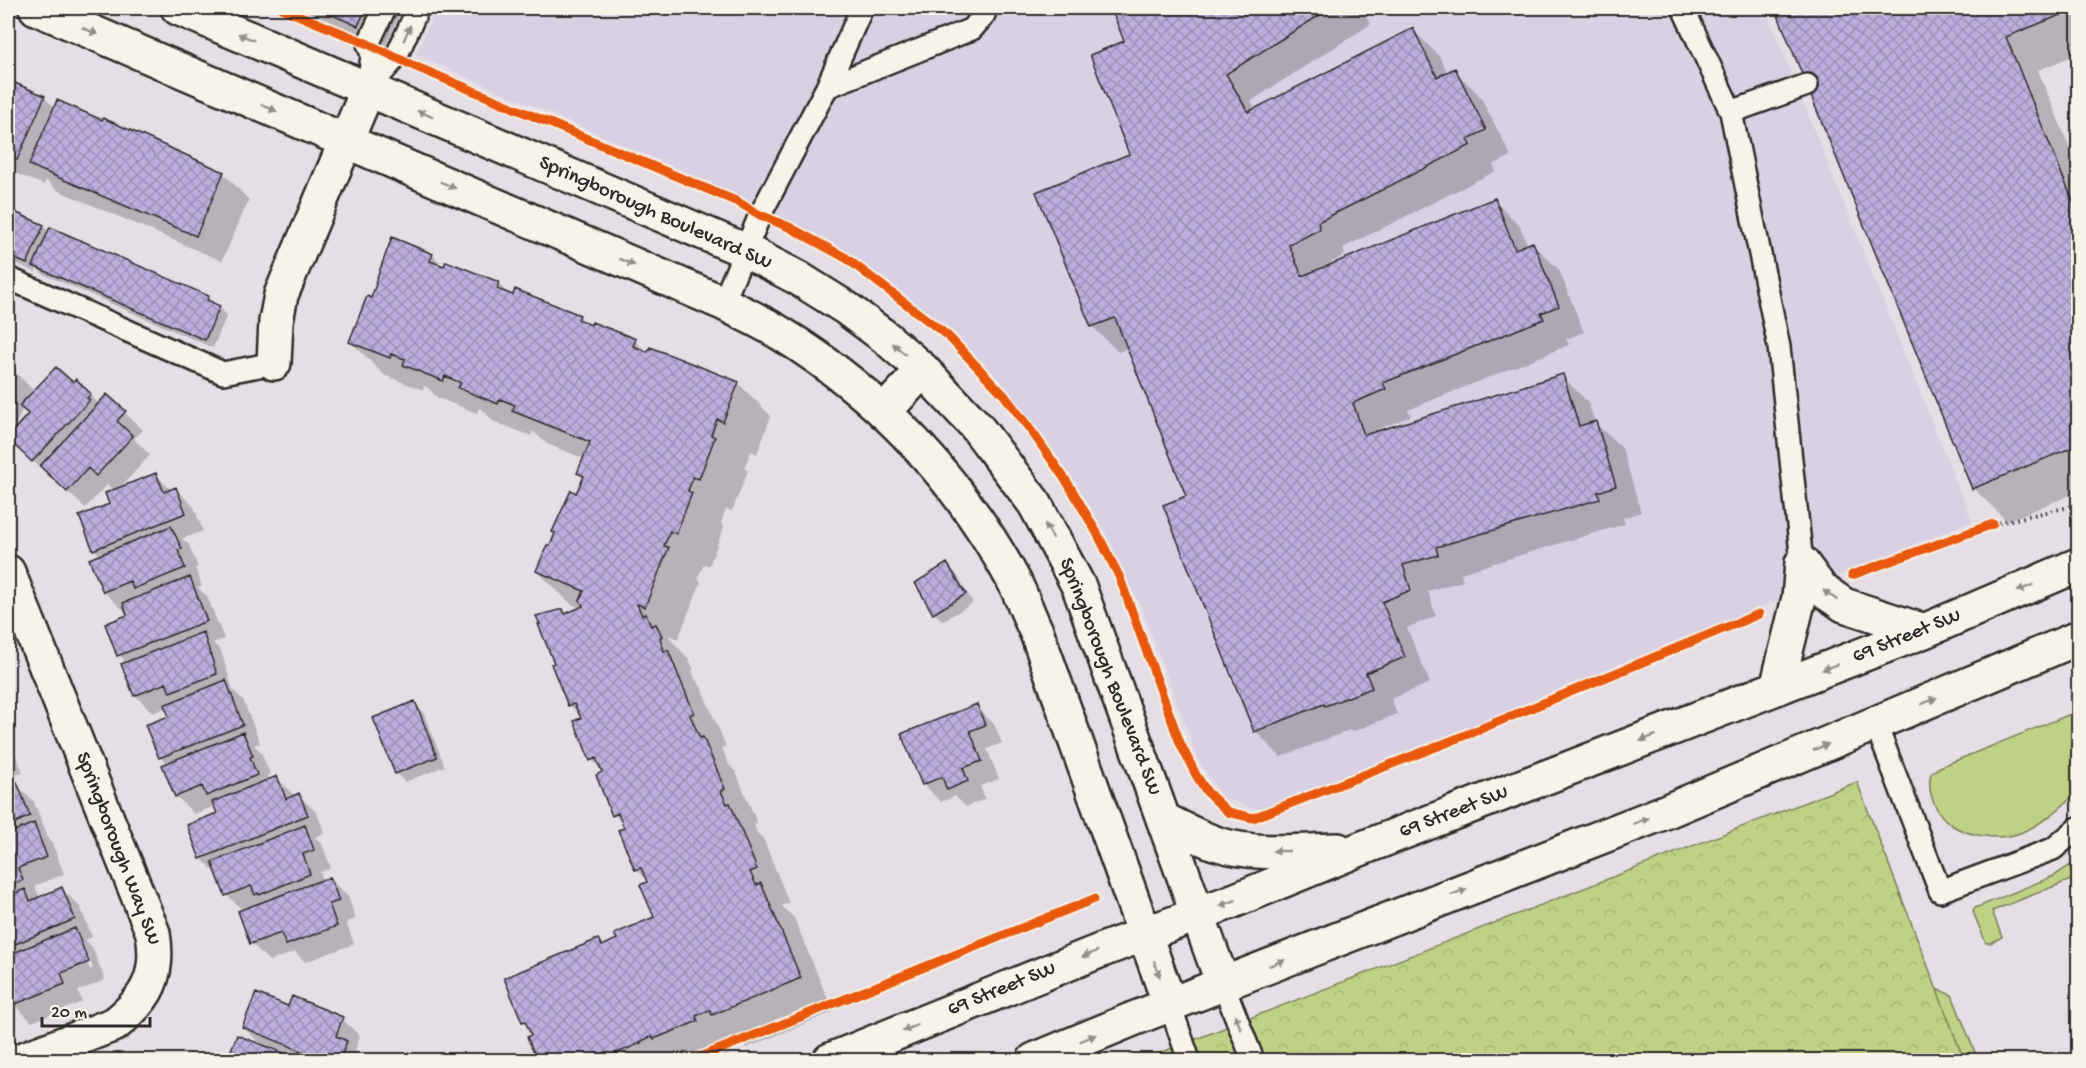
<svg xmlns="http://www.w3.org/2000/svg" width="2086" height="1068" font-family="'Gochi Hand',sans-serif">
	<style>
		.built { fill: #dad0e3 }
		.grass { fill: #c0d186; stroke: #767e58; stroke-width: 1.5 }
		.park { fill: url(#park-crowns); stroke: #767e58; stroke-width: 1.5 }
		.shadow { fill: #0003; fill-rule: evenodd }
		.building { fill: url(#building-cross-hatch); stroke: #2b2b2b; stroke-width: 1.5 }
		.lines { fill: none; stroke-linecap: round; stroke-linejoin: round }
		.lane-casing { stroke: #2b2b2b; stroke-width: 26 }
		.street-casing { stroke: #2b2b2b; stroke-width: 38 }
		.secondary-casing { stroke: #2b2b2b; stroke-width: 38 }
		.path { stroke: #2b2b2b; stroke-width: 4; stroke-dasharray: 1.5 4.5; stroke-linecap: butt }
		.lane { stroke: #f7f3e8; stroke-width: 21 }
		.street { stroke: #f7f3e8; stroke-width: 33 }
		.secondary { stroke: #f7f3e8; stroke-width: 33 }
		.cycleway-casing { stroke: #f7f3e8; stroke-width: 13 }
		.cycleway { stroke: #e8590c; stroke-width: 9 }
		.oneway { fill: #918f8a }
		.labels { text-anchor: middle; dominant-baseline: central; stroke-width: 4.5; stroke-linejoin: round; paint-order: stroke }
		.street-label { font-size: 21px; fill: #2b2b2b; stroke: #f7f3e8 }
	</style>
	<defs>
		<pattern id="park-crowns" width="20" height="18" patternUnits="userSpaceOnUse" patternTransform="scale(1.5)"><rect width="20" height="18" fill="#c0d186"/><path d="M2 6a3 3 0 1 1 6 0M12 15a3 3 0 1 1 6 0" fill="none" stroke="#a5b474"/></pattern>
		<pattern id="building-cross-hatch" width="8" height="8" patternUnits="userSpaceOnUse" patternTransform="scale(1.5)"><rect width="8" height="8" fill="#beaede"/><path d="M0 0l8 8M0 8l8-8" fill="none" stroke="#9b8eb4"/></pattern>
	</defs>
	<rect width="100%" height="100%" fill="#e6dee5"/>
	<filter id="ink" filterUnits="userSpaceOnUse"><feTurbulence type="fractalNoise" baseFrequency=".0167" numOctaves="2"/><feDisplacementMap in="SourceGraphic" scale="12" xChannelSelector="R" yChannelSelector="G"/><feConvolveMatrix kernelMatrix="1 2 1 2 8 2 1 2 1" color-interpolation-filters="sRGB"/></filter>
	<g filter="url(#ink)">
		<path class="built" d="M436,8H1765L1972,521L1263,812L1223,798L1199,762L1143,612L1101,525L1056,454L1000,383L954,333L845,253L750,200L416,55Z"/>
		<path class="grass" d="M2078,711V792C2060,808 2041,826 2017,834C1998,840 1969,836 1953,826C1936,815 1926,792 1931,773L1940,767Z
			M2078,860V877L1992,911L2002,937L1991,943H1986L1973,912L1975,908L2054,876Z
			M1931,987L1952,995L1978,1060H1830Z"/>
		<path class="park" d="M1857,782L1964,1060H1142Z"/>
		<path class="shadow" d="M287,8H402L384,51Z
			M1112,8H1361L1371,24L1251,101L1256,110L1413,30L1439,56L1448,73L1454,70L1480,96L1511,156L1493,165L1496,171L1343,248L1345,255L1324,266L1325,268L1494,200L1520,226L1528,246L1533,244L1559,270L1584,332L1566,339L1569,345L1408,410L1411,416L1378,429L1379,432L1562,376L1588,402L1595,423L1622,448L1641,512L1623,518L1625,524L1461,573L1463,581L1428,591L1436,616L1407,628L1430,683L1391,699L1397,714L1352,732L1350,730L1281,757L1255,731L1188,497L1128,348L1118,352L1092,326L1131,155L1126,42Z
			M1777,8H2078V54L2038,70L2078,168V492L2007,521L1973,488Z
			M8,81L44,97L55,108L223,173L249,200L222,261L57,190L46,180L44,185L8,170Z
			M8,211L43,226L49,232L208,297L227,315L213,348L43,274L37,268L36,272L8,260Z
			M433,255L445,268L498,283L510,296L579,316L588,325L635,341L649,354L738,383L771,416L757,454L751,451L744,468L748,471L732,511L726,509L721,523L724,527L709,566L704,564L698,578L701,582L678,639L669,635L671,640L689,659L694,670L692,671L695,679L700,685L726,746L722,748L729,765L736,772L757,823L754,824L757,833L763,838L789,903L782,905L783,907L794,918L833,1012L746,1048L742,1043L728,1049L730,1054L715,1060H539L529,1038L533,1036L530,1028L523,1021L598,940L604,946L656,918L650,882L636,869L627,828L614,815L604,773L592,760L583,719L570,705L556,664L563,611L566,615L581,608L571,604L537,571L551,548L585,479L579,473L585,459L547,444L533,431L531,436L493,421L483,410L479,408L477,413L438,398L427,387L424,386L423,390L384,375L351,342L372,300Z
			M8,368L14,371L32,389L27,399L73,384L76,381L99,404L107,396L143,430L134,439L150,455L118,490L156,475L172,491L176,489L194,507L203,531L182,539L189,545L198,567L195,568L202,586L198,588L207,596L224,639L213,643L221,651L233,690L243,700L260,743L254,745L261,752L270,774L267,775L269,781L277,778L295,796L298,795L316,812L325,833L315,837L322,844L331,868L320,872L323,881L330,879L348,897L356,919L346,922L354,944L305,962L295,952L269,961L251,943L243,911L227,895L219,876L201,858L219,814L215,806L194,814L176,796L167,764L160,757L171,717L167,707L153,713L135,695L127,663L119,655L129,616L126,608L122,609L104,592L101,556L94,549L111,505L114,491L107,485L85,508L52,477L51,479L8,435ZM23,408L30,414L13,431Z
			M947,565L956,573L973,603L943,621L934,613Z
			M415,703L423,712L445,766L405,782L396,773Z
			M976,706L994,724L1002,743L987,749L999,779L980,786L985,799L966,807L955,796L941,802L923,784Z
			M8,737L23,772L8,778Z
			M16,784L34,802L47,834L45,835L52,843L64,874L35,886L40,898L62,889L80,907L92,937L85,940L92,947L105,980L78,991L82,1002L32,1022L15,1005L11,1006L8,1002V788ZM82,949H85L93,968L90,970Z
			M289,1008L342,1019L360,1036L355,1050L364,1060H229L238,1037L264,1047L243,1027Z"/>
		<path class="building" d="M316,8H366L358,26Z
			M1111,8H1331L1226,74L1248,112L1413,28L1437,77L1455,68L1486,130L1468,139L1471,145L1318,222L1320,229L1289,245L1302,276L1495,198L1515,249L1533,242L1559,306L1541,313L1544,319L1383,383L1386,389L1353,403L1364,435L1563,374L1579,426L1596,421L1616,486L1598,492L1600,499L1436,547L1438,555L1403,565L1411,590L1382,602L1405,657L1366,673L1372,688L1325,706L1324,704L1254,732L1163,505L1186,496L1115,318L1091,327L1036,192L1129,154L1090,55L1124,41Z
			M1775,8H2078L2006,37L2078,214V445L1972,489Z
			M8,80L45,96L17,160L8,156Z
			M57,100L102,120L103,118L224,172L196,236L29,165Z
			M8,209L44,225L27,264L8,256Z
			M50,227L209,296L207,300L220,306L205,340L33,266Z
			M392,237L433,254L430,261L444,266L446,261L499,282L497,289L513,295L515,289L580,315L578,319L591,325L592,322L636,339L633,346L648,352L650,347L739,382L723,422L717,419L711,435L715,437L699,479L693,477L688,491L692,493L676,534L670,531L664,546L669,547L645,607L637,604L642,615L646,614L651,626L656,624L662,636L660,638L664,651L668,650L694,713L690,715L700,738L703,737L725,789L721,791L727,804L730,803L757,869L750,872L756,885L761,883L801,978L712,1015L710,1010L696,1016L698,1021L654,1039L652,1036L640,1042L641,1043L600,1060L597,1055L585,1060H537L527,1037L531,1035L525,1021L522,1022L504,978L598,939L602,946L617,939L614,934L654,917L640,885L647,882L641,868L635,870L618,830L624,828L618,813L612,816L596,775L602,772L596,758L590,761L574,721L581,718L574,704L568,706L551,664L554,663L538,624H540L536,616L563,609L565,614L583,606L580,600L584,591L536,571L547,545L550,546L555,533L552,532L571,490L576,493L584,476L577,473L590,442L512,411L515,405L500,399L498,404L458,388L461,383L445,376L443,381L403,365L405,359L391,354L390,358L349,342L367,296L371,298L376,284L375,283Z
			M8,366L15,370L8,386Z
			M56,367L73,382L76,379L91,394L87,398L90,400L32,462L8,439V436L28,414L19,406Z
			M107,394L126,411L117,421L133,436L96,476L88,468L67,492L40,466Z
			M156,473L164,492L176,487L186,513L93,550L79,516L109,504L105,493Z
			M171,526L182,549L178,550L185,568L133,589L130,581L103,592L89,559Z
			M947,563L966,594L933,614L915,583Z
			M190,577L207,621L117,656L105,624L127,615L123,603Z
			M203,632L217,674L170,692L166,683L134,696L121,664Z
			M226,680L243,725L159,758L145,725L169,716L164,705Z
			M415,701L437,757L395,774L373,718Z
			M977,704L985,725L970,731L982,761L963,768L968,781L947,790L942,777L922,785L901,734Z
			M243,732L253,756L250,757L257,775L206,796L202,786L175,797L162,765Z
			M277,776L286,799L299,793L308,815L200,859L187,825L217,813L212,802Z
			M17,782L30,816L8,826V786Z
			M34,823L47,857L18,868L23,880L8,887V834Z
			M305,825L314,850L303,854L310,874L259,895L258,893L255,895L251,886L225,896L212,862Z
			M330,877L339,901L329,904L337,926L286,945L281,933L250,944L238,911Z
			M62,887L75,919L8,947V896L25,889L30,901Z
			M75,928L89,962L61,973L65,984L13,1005L8,992V955Z
			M256,993L288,1006L292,996L343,1017L336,1036L347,1041L340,1060H324L242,1027Z
			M237,1035L302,1060H227Z"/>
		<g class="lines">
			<defs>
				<path id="lane" d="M1683,8L1731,112L1779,347L1802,563
					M827,87L972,29L984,15L985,8
					M368,89L396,57L418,8
					M368,89L372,55L368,44L385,8
					M1731,112L1807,85
					M8,278L223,373L274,363
					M723,303L760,215L827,87L862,8
					M1876,725L1940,891L2053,849L2078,828
					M1223,984L1253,1060
					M1170,1005L1189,1060"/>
				<path id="street" d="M274,363L276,321L281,295L368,89
					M884,412L923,370
					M8,572L153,933C160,975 148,998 115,1024L21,1060"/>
				<path id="secondary" d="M36,8L723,303C742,313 762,322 780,333C880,394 960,480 1015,583C1023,599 1029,617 1037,633L1170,1005
					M178,8L746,251L798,278L846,308L885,337L923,370L976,426L1035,504L1079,587L1223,984
					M1802,563L1821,589L1844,605L1924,631
					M1777,688L1799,598L1802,563
					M1163,819C1181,828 1199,838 1218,844C1256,856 1299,851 1338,850
					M830,1060L1102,950L1233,901L1360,849L1924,631L2078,565
					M1034,1060L1133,1019L1660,814L2078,638"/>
			</defs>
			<use href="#lane" class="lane-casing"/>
			<use href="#street" class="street-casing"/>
			<use href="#secondary" class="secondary-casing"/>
			<path class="path" d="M1993,524L2078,505
				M1147,1060L1156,1055"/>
			<use href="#lane" class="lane"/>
			<use href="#street" class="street"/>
			<use href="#secondary" class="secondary"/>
			<defs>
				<path id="cycleway" d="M281,8L368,44L414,66L738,202L760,215L789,227L846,258L948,336L1004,395L1035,436L1069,485L1097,533L1119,576L1180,743L1196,775L1207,792L1228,812L1253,818L1451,741L1759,614
					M1852,575L1993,524
					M693,1060L1094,899"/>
			</defs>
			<use href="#cycleway" class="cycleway-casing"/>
			<use href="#cycleway" class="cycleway"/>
		</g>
		<defs><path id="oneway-solid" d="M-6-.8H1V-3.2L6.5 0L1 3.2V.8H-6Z" transform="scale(1.5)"/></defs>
		<g class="oneway">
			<use href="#oneway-solid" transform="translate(90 31) rotate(23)"/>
			<use href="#oneway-solid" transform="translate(407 33) rotate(-66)"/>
			<use href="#oneway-solid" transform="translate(246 37) rotate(-157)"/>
			<use href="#oneway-solid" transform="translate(269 108) rotate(23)"/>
			<use href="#oneway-solid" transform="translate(425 114) rotate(-157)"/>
			<use href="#oneway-solid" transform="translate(448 185) rotate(23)"/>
			<use href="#oneway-solid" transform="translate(627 262) rotate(23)"/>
			<use href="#oneway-solid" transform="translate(899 349) rotate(-139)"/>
			<use href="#oneway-solid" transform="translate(1049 531) rotate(-119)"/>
			<use href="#oneway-solid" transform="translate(2025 588) rotate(157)"/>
			<use href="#oneway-solid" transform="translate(1830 595) rotate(-145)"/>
			<use href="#oneway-solid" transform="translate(1830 667) rotate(159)"/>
			<use href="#oneway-solid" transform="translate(1929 701) rotate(-24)"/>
			<use href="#oneway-solid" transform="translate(1648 738) rotate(159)"/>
			<use href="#oneway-solid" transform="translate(1821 747) rotate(-23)"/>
			<use href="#oneway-solid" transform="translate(1641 821) rotate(-21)"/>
			<use href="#oneway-solid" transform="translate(1281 851) rotate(-180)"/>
			<use href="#oneway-solid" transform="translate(1459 892) rotate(-21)"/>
			<use href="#oneway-solid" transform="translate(1228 903) rotate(159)"/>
			<use href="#oneway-solid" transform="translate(1090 954) rotate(158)"/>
			<use href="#oneway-solid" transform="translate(1277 963) rotate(-21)"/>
			<use href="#oneway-solid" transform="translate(1157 969) rotate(71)"/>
			<use href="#oneway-solid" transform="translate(1238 1022) rotate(-112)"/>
			<use href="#oneway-solid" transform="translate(910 1028) rotate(158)"/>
			<use href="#oneway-solid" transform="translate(1088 1038) rotate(-23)"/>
		</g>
	</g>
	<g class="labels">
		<g class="street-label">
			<text transform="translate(655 214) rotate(24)">Springborough Boulevard SW</text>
			<text transform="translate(1907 637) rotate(-22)">69 Street SW</text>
			<text transform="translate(1109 677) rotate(69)">Springborough Boulevard SW</text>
			<text transform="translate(1454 813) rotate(-21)">69 Street SW</text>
			<text transform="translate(117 849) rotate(69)">Springborough Way SW</text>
			<text transform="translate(1002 990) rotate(-22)">69 Street SW</text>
		</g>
	</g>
	<rect width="2086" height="1068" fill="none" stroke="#f7f3e8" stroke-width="30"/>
	<rect x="15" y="15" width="2056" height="1038" fill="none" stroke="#2b2b2b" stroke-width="2" filter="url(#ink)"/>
	<path d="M42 1017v9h108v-9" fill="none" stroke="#2b2b2b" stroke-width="3"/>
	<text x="51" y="1017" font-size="18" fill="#2b2b2b" stroke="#f7f3e8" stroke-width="4.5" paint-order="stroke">20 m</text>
</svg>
